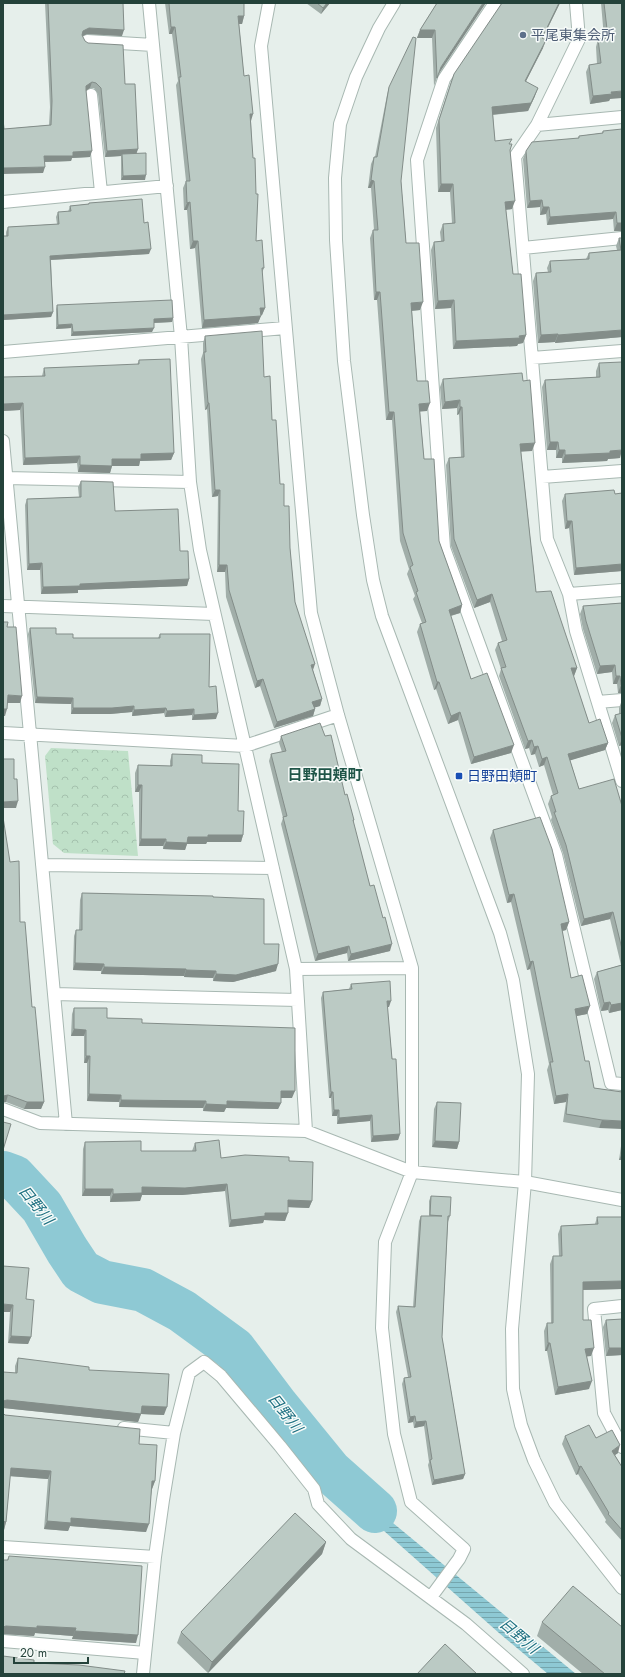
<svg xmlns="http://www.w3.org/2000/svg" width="625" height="1677" font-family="Jost,'Noto Sans JP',sans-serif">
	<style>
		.park { fill: url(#park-crowns) }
		.water { fill: url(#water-rules) }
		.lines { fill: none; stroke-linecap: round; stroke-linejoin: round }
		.river { stroke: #8ec9d4; stroke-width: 44 }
		.minor-casing { stroke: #a8b8b2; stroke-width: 14 }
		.tertiary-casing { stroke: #a8b8b2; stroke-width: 14 }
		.minor { stroke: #fff; stroke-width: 12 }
		.tertiary { stroke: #fff; stroke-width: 12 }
		.wall { fill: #a1aea9 }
		.shaded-wall { fill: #838d89 }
		.building { fill: #bbcac4; stroke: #838d89 }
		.service-dot { fill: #5c6f8a; stroke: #f7fbf9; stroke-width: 1.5 }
		.transit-dot { fill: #1a4fb4; stroke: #f7fbf9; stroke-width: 1.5 }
		.labels { text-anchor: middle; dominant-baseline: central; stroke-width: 3; stroke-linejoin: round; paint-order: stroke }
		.service-label { font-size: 14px; fill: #4e5e75; stroke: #f7fbf9; text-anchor: start }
		.transit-label { font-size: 14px; fill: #164399; stroke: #f7fbf9; text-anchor: start }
		.neighbourhood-label { font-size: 15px; font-weight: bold; fill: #1f5548; stroke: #f7fbf9 }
		.water-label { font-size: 15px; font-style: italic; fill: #1c6f80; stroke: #f7fbf9 }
	</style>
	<defs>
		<pattern id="park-crowns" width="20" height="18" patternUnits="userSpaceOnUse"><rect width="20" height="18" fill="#bfe0c8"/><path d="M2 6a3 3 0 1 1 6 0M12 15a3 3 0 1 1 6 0" fill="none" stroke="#a4c1ad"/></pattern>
		<pattern id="water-rules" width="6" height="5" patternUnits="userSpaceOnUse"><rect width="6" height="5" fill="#8ec9d4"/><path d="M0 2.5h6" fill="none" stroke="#74a5ad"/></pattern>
	</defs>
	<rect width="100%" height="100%" fill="#e6efeb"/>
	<path class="park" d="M51,748L128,751L138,856L64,853L53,844L45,756Z"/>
	<path class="water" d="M330,1471L576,1674H548L499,1633L357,1507Z"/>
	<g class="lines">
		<path class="river" d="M3,1173L14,1177L42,1207L67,1250L81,1271L102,1282L143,1290L182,1311L234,1349L277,1406L330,1471L375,1511"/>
		<defs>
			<path id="minor" d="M149,3L181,337L190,482L200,550L296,969L306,1131
				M269,3L261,46L311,613L338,715L412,968V1172L385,1242L382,1328L394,1434L411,1502L464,1549L459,1559L431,1597
				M495,3L444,79L417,160L444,548L556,855L611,1083L622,1084
				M576,3L579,39L537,125L515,157L547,539L569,594L576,631L622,781
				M87,41L153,45
				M91,95L101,192
				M537,125L622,117
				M3,202L167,186
				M523,248L622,238
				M3,352L285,328
				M532,358L622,351
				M3,441L66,1124
				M542,477L622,471
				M6,478L190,482
				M569,594L622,590
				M3,606L214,614
				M598,702L622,700
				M3,733L245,746L338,715
				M42,865L273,868
				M296,969L412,968
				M54,994L298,1000
				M3,1109L40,1123L306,1131L412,1172L525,1182L622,1200
				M622,1306L594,1309L604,1413L622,1447
				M124,1428L174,1433
				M3,1547L155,1557
				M3,1641L145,1653
				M143,1674L155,1557L163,1500L174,1433L189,1373L204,1362L221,1376L280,1446L314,1489L318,1504L351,1539L466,1624L523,1674"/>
			<path id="tertiary" d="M394,3L379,28L356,77L340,124L335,178L336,240L344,361L363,515L373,580L382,616L500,933L513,980L528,1074L525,1182L512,1329L513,1389L521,1425L534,1460L555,1503L622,1588"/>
		</defs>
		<use href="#minor" class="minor-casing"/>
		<use href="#tertiary" class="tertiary-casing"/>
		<use href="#minor" class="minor"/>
		<use href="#tertiary" class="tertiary"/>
	</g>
	<path class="wall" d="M45,3H123L122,36L87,34L82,36L85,41L125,84L138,149L136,153L145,180H121V156L105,157L98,94L94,88H90L86,91L90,157L72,158L71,161L45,162L43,173L4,129L49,125L50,107Z
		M165,3H244V16L242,24H239L244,76L251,121L256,241L264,268L262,273L265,308L262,315H261L258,323L202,328L195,248L190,249L187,210H184L183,188L186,181L176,85L178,81L172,34H169Z
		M306,3H330L321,14Z
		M437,3L438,75L434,86L432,38H417L420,30Z
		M502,3H560L542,39L543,48L526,81L535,96L528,111L493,115L495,141L510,144L512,209L506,210L513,274L526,335L523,343L518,344L517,346L453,349L451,308L435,309L431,250L434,242L441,241L440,232L443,224L452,223L450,192H438L436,128L451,82Z
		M601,3H622L610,99L609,101L590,104L586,72L589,65L597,64L596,47L598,39L604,38Z
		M389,87L401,181L406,243L420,310L412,311L417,381L427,411H420L424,459L439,541L462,605L460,613L451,616L471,679L511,753L471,764L458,720L448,724L436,689L434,690L417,632L420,624L422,623L413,599L415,596L407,574L409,569L400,541L392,420H386L377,300H374L370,238L373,230H374L371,188H368L371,164L374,157H375L387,95Z
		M603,131L622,231H614L613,219L547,225L546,214L540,215V207L527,208L523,159L526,151L578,138L579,136L602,133Z
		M89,203L144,223L149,254L51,260L53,312L51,317L3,320V236H6V232L8,227L57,224L56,217L58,212H68L70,206L88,204Z
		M619,238H622V337L555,343V342L538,343L533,281L536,273L548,272L547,268L550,261L586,259L589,253L617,250L616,246Z
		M57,305L173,318L172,322L154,323L152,332L71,336V328L56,329V309Z
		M205,336L264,377L272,420L280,484L284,506L290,548L295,602L313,670L322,699L320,706L314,707L315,709L313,716L274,728L260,686L255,688L226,597L225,572H217L218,496L212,497L207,409L205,410L201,359L203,353V343Z
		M139,360L174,453L171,460L140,461L139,466H112L110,473L78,472L77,463L23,465L20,410L3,411L42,376L44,368L137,365Z
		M599,363L620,458L608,459L607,461L562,463V458H556V450H547L542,387L545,380L596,377V371Z
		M443,379L523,381L532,451H521L536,592L577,668L574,676H573L589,723L608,743L605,750L570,760L579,789L622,806V1010L609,1013L608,1010L601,1011L594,979L597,972L621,965L610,919L581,926L563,853L551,820L552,817L548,804L551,796L553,795L544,765L539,767L535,754L531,755L529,748L525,749L499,676L501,669L495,650L498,643L502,641L490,602L474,608L451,546L446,465L449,458L461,457L459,414L457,415V408L442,409L440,387Z
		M81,481L115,511L180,551L189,579L187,586L78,590V593L41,594L40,570H27L25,505L27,499L79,497L78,487Z
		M622,493V571L574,575L569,528L565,529L562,501L565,494H615Z
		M622,603V693H618L617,684H613L612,672L597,674L583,629L580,614L583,606Z
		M30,628L73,638H158L160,634L209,687L216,719L192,720V715L165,717L164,713L132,716V712L110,714H71V704L35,703L28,634Z
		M622,700V745L619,746L612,723L615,715L619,714V708Z
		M281,736L345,795L354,820L353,823L370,886L390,951L348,961L347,953L315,961L281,824L283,818L269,761L271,754L282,752L279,743Z
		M172,754L202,763L238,811L243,835L241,842H207L206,844H187L185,850L163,849V846H139V792H135V773L138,765L170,766V761Z
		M493,830L569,922L566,930L562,931L571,978L587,1014L576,1016L585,1061L594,1088L622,1092L599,1128L563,1122L566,1102L554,1104L547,1070L549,1064L530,969L527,970L511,902L507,903L490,838Z
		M10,862L20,922L32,1007L44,1102L41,1109H24L6,1102Z
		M82,893L213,897L264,944L276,971L233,982L213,981V978L184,977V976L101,974V971L73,970L74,936L76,930H79L80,900Z
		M351,984L389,1007H387L400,1134L398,1140L371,1142L370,1121L337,1124V1116H332L331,1098H329L321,998L323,992L349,989Z
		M74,1008L107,1018L142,1023L292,1098H281V1103L278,1109L226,1108L224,1112L203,1111V1108L119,1107V1102L87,1101V1063H84V1036H71L72,1014Z
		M437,1102L459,1142L457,1149L432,1147L434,1109Z
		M622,1139V1160H619Z
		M85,1142L141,1151H192L195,1143L221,1158L289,1161L312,1201L309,1208L288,1207L285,1221L264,1220L263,1223L229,1227L225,1191L182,1195H142L140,1201L110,1202V1196H82L83,1149Z
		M431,1196L450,1216L448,1222L442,1337L465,1474L463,1479L432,1485L428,1465L429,1462L424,1426L414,1428L413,1422L408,1423L402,1384L404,1378L408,1377L396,1312L398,1306L413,1307L419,1221L421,1216H429V1201Z
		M597,1217H622V1289L583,1290V1320L591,1356H587L589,1389L555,1395L547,1351H545L544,1331L547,1323H551L550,1264L553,1256H559L558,1234L561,1226L595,1224Z
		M3,1266L26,1299L31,1337L28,1344L8,1343L10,1312Z
		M622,1319V1355L606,1356L603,1327L606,1320Z
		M18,1358L89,1370L164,1415L141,1414L138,1422L4,1408L15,1373V1366Z
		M5,1415L139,1444L155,1481L152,1489L146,1532L70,1526L68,1531L44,1529L48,1479L10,1476L6,1522L4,1530Z
		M565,1436L596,1438L618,1453L615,1455L622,1467V1541L605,1522L606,1520L578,1474L576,1475L562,1444Z
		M326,1542L322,1554L208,1673L177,1643L181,1632Z
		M9,1556L136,1643L72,1639L73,1636L35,1633L34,1636L3,1634V1560H7Z
		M542,1622L622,1674H583L537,1636Z"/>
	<path class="shaded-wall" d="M327,3H330L321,14L323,8Z
		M483,3H486L438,75L441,67Z
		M559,3H560L539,46L542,38Z
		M238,16H244L242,24H235Z
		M171,27H175L172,34H169Z
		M89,28L124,30L122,36L87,34L81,37L83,31Z
		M420,30H435L432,38H417Z
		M546,40L543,48L522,89L525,81Z
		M92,82L90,88L84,92L86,86Z
		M538,88L535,96L528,111L489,115L492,107Z
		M622,91V98L610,99L609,101L590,104L593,96L611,92Z
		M250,114H253L251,121H247Z
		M138,149L136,155L122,154L121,156L105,157L107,151Z
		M92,151L90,157L72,158L71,161L42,162L44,156L73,152Z
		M45,167L43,173L3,174V168Z
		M146,175L145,180H121L123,176Z
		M371,180L374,181L371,188H368Z
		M441,184H453L450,192H438Z
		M542,200L540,207L527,208L530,201Z
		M515,201L512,209L502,210L505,202Z
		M190,202L187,210H184L187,203Z
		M543,207H549L546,214L540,215Z
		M616,212L613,219L547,225L550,217Z
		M617,223H622V231H614Z
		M193,241H198L195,248L190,249Z
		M151,249L149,254L49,260L50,256Z
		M376,292H380L377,300H374Z
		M454,300L451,308L435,309L438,301Z
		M423,302L420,310L408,311L411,303Z
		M260,308H265L262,315L258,316Z
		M53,312L51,317L3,320V315Z
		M261,316L258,323L202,328L204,320Z
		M173,318L172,322L152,323L154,319Z
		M72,324L71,328L56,329L58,325Z
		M154,328L152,332L71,336L73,332Z
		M622,330V337L555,343L558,335Z
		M558,334L555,342L538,343L541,335Z
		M526,335L523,343L518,344L517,346L453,349L456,341Z
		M460,400L457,408L442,409L445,402Z
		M23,403L20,410L3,411V404Z
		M208,403H209L207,409L205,410Z
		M430,403L427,411L416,412L419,404Z
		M460,407H462L459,414L457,415Z
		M389,412H394L392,420H386Z
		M550,442H558L556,450H547Z
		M535,443L532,451L517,452L520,444Z
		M559,450H565L562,458H556Z
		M622,450L620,458L608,459L607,461L562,463L565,455Z
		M174,453L171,460L140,461L139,466H112L110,473L78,472L80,465L112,459L141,454Z
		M80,456L77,463L23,465L25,458Z
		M215,490H220L218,496L212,497Z
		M567,521H572L569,528L565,529Z
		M42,563L40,570H27L29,564Z
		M622,564V571L574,575L576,568Z
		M219,565H227L225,572H217Z
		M189,579L187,586L78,590V593L41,594L43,587L80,584Z
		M492,594L490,602L474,608L477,600Z
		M462,605L460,613L446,617L449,610Z
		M315,664L313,670L311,665Z
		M615,665L612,672L597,674L600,666Z
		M571,668H577L574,676H568Z
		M616,676H620L617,684H613Z
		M263,679L260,686L255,688L257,681Z
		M437,682H439L436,689L434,690Z
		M621,685H622V693H618Z
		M8,695L22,696L20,703H5Z
		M37,697L73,698L71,704L35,703Z
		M322,699L320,706L310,709L312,702Z
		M134,706L132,712L110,714H71L73,708Z
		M166,708L164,713L132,716L134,710Z
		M3,709H7L5,716H3Z
		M194,709L192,715L165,717L167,711Z
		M315,709L313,716L274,728L277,722Z
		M460,712L458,720L448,724L451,716Z
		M218,713L216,719L192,720L194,715Z
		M622,739V745L619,746Z
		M532,740L529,748L525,749L528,741Z
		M608,743L605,750L565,762L568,754Z
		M514,745L511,753L471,764L474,757Z
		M538,746L535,754L531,755L534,747Z
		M547,757L544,765L539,767L542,759Z
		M138,785H142L139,792H135Z
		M18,801L16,808H3V802Z
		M208,835H243L241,842H207L206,844H187L185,850L163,849L166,842L188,837Z
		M141,839H166L163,846H139Z
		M514,894L511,902L507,903L509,895Z
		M613,912L610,919L581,926L584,919Z
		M569,922L566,930L558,932L561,924Z
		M392,944L390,951L348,961L351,954Z
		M349,946L347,953L315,961L318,954Z
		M533,961L530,969L527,970L530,962Z
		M75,963L104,964L101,971L73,970Z
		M278,964L276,971L233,982L213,981L216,974Z
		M104,967L186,969L184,976L101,974Z
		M186,970L216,971L213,978L184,977Z
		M387,1001H391L389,1007H384Z
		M610,1002L608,1010L601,1011L604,1003Z
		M622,1003V1010L609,1013L611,1005Z
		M590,1006L587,1014L572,1017L575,1009Z
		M74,1029L86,1030L84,1036H71Z
		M86,1056H90L87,1063H84Z
		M281,1091H295L292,1098H279Z
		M331,1092H333L331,1098H329Z
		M89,1094L121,1095L119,1102L87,1101Z
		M568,1094L566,1102L554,1104L556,1096Z
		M8,1095L6,1102H3V1096Z
		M121,1100L206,1101L203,1108L119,1107Z
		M227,1101L281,1103L278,1109L226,1108L224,1112L203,1111L206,1104Z
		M27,1102H44L41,1109H24Z
		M334,1110H339L337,1116H332Z
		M372,1115L370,1121L337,1124L339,1118Z
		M602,1120L622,1121V1129L599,1128Z
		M400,1134L398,1140L371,1142L373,1136Z
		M435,1141L459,1142L457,1149L432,1147Z
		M622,1153V1160H619Z
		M227,1184L225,1191L182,1195H142L140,1201L110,1202L113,1194L142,1187Z
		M85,1189H113L110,1196H82Z
		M288,1200L312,1201L309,1208L285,1207Z
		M265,1213H288L285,1221L264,1220L263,1223L229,1227L231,1220Z
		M622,1281V1289L581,1290L583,1282Z
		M3,1304L13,1305L10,1312H3Z
		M11,1336L31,1337L28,1344L8,1343Z
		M548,1343H550L547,1351H545Z
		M594,1348L591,1356L583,1357L585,1349Z
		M609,1348H622V1355L606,1356Z
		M592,1381L589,1389L555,1395L558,1387Z
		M7,1400L142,1406L167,1407L164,1415L141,1414L138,1422L3,1408V1401Z
		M415,1416L413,1422L408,1423L410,1417Z
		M426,1421L424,1426L414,1428L416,1422Z
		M620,1445L618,1453L609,1459L612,1451Z
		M581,1466L578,1474L576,1475L579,1467Z
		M11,1468L51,1471L48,1479L8,1476Z
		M465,1474L463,1479L432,1485L434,1480Z
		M152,1481H155L152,1489Z
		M71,1518L149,1524L146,1532L70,1526L68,1531L44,1529L47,1521Z
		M3,1521L6,1522L4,1530H3Z
		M326,1542L322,1554L208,1673L212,1662Z
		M6,1626H37L76,1628L73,1636L35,1633L34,1636L3,1634V1627Z
		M75,1631L138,1635L136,1643L72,1639Z"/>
	<path class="building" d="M48,3H123L124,30L89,28L83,31L82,35L85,41L88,43L123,45L125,84H135L138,149L107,151L101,88L96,83L92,82L86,86V90L92,151L73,152V156H44L45,167L3,168V119L4,129L51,125L52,101Z
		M169,3H244V16H238L244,76L249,75L253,114H250L253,158H255L256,194H258L256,241L262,240L264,268H262L265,308H260L261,316L204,320L198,241H193L190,202L187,203L186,181H190L179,77H181L175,27H171Z
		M317,3H327L323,8Z
		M437,3H483L441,67L437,78L435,30H420Z
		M502,3H559L542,38L546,40L525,81L538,88L531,103L492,107L495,141L512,139L509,144H512L510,150L515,201L505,202L513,274H521L526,335L519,336L520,338L456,341L454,300L438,301L434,242L444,241L443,224L455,223L453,184H441L439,120L454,74Z
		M604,3H622V91L611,92L612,94L593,96L589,65L601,63L598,39L608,38Z
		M413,37L416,38L401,181L406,243H419L423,302L411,303L417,381H428L430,403L419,404L424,459H434L439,541L462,605L449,610L471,679L487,673L514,745L474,757L460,712L451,716L439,682H437L420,624L426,622L416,592L418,591L410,567L413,565L403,533L394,412H389L380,292H376L373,230H378L374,181L371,180L374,157H377L389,87Z
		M622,129V223H617L616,212L550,217L549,207H543L542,200L530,201L526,151L532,142L579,138V136L603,133V131Z
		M146,153V175L123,176L122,154Z
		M142,199L144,223L148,222L151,249L50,256L53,312L3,315V236H8V227L59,224L58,212L71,211L70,206L89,204V203Z
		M619,238H622V330L558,335V334L541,335L536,273L551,272L550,261L589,259V253L621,250Z
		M172,300L173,318L154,319V328L73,332L72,324L58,325L57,305Z
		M262,331L264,377L270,376L272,420H276L280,484H284V506H289L290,548L295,602L315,664L311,665L322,699L312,702L315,709L277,722L263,679L257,681L229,590L227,565H219L220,490H215L209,403H208L204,352H206L205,336Z
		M170,359L174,453L141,454V459H112V466L80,465V456L25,458L23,403L3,404V377L45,376L44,368L139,364V360Z
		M622,362V450L610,451V453L565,455V450H559L558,442H550L545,380L600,377L599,363Z
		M522,373L523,381L530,380L535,443L520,444L536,592L551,591L577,668H571L589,723L600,719L608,743L568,754L579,789L614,779L622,806V949L613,912L584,919L566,845L554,812H556L551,796L558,793L547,757L542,759L538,746L534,747L532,740L528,741L501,668L506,667L498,643L507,640L492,594L477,600L454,539L449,458L464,457L462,407H460V400L445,402L443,379Z
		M81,481L113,482L115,511L178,509L180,551H188L189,579L80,584V586L43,587L42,563L29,564L27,499L81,497Z
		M614,490L615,494L622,493V564L576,568L572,521H567L565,494Z
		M622,603V685H621L620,676H616L615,665L600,666L586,621L583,606Z
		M3,622H8L7,627H16L22,696L8,695L7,709H3Z
		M30,628H56V634H73V638H160V634H210L209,687L216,686L218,713L194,715V709L167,711L166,708L134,710V706L112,708H73V698L37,697Z
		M622,713V738L615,715Z
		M320,723L325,736L331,735L345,795L347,794L354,820H353L370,886L374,885L383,918L385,917L392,944L351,954L349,946L318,954L283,817L287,816L271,754L286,751L281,736Z
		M172,754L202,755V763L239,764L238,811H244L243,835H208V837H188L187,843L166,842V839H141L142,785H138V765L172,766Z
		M3,759H14V779H17L18,801L3,802Z
		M3,817L10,862L19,861L20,922H25L32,1007H35L44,1102H27L8,1095L3,1096Z
		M540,817L552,849L569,922L561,924L571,978L582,975L590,1006L575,1009L585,1061H589L594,1088L622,1092V1121L602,1120L566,1114L568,1094L556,1096L550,1062H553L533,961L530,962L514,894L509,895L493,830Z
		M82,893L213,896V897L264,899V944H279L278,964L236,975L216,974V971L186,970V969L104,967V964L75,963L76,930H82Z
		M622,965V1003L611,1005L610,1002L604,1003L597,972Z
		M390,981L391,1001H387L392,1059H396L400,1134L373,1136L372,1115L339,1118V1110H334L333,1092H331L323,992L352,989L351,984Z
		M74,1008H107V1018L142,1019V1023L295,1028V1091H281V1103L227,1101V1105L206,1104V1101L121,1100V1095L89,1094L90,1056H86V1030L74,1029Z
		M437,1102L461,1103L459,1142L435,1141Z
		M3,1122L11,1124L3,1150Z
		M219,1140L221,1158L245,1155L289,1157V1161L313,1162L312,1201L288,1200V1213H265V1216L231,1220L227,1184L185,1188L142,1187V1193L113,1194V1189H85V1142L141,1141V1151H196L195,1143Z
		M431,1196L451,1197L450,1216H448L442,1337L465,1474L434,1480L430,1460L432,1459L426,1421L416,1422L415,1416L410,1417L404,1378L411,1377L398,1306L415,1307L421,1216H442L430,1215Z
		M597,1217H622V1281L583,1282V1320H591L594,1348L585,1349L592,1381L558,1387L550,1343H548L547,1323H553V1256H562L561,1226L598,1224Z
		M3,1266L29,1268L26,1299L34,1300L31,1337L11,1336L13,1305L3,1304Z
		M622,1319V1348H609L606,1320Z
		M18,1358L89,1367V1370L169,1374L167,1407L142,1406L141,1414L7,1400L3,1401V1372L17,1373Z
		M3,1413L5,1415L140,1429L139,1444L157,1445L155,1481H152L149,1524L71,1518V1523L47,1521L51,1471L11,1468L6,1522L3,1521Z
		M589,1425L596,1438L612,1430L620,1445L612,1451L622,1467V1530L608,1514L609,1513L581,1466L579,1467L565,1436Z
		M295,1513L326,1542L212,1662L181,1632Z
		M9,1556L142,1566L138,1635L75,1631L76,1628L37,1626V1628L6,1626L3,1627V1560H8Z
		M573,1586L622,1627V1674H605L542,1622Z
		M445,1644L477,1674H417Z
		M3,1656L34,1660V1663L79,1665L125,1671L124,1674H3Z"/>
	<circle class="service-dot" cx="523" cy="35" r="4"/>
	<rect class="transit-dot" x="455" y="772" width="8" height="8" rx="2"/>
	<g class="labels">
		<g class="service-label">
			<text x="531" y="35">平尾東集会所</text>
		</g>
		<g class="transit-label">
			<text x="467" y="776">日野田頬町</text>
		</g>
		<g class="neighbourhood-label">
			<text x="325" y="775">日野田頬町</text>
		</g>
		<g class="water-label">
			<text transform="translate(36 1205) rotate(51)">日野川</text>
			<text transform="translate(285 1413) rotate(52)">日野川</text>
			<text transform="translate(519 1636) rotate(40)">日野川</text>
		</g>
	</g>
	<rect width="625" height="1677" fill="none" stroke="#24423a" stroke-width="8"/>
	<path d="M14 1657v6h74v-6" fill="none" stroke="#24423a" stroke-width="2"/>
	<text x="20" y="1657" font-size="12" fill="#24423a" stroke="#f7fbf9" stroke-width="3" paint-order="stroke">20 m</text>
</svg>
